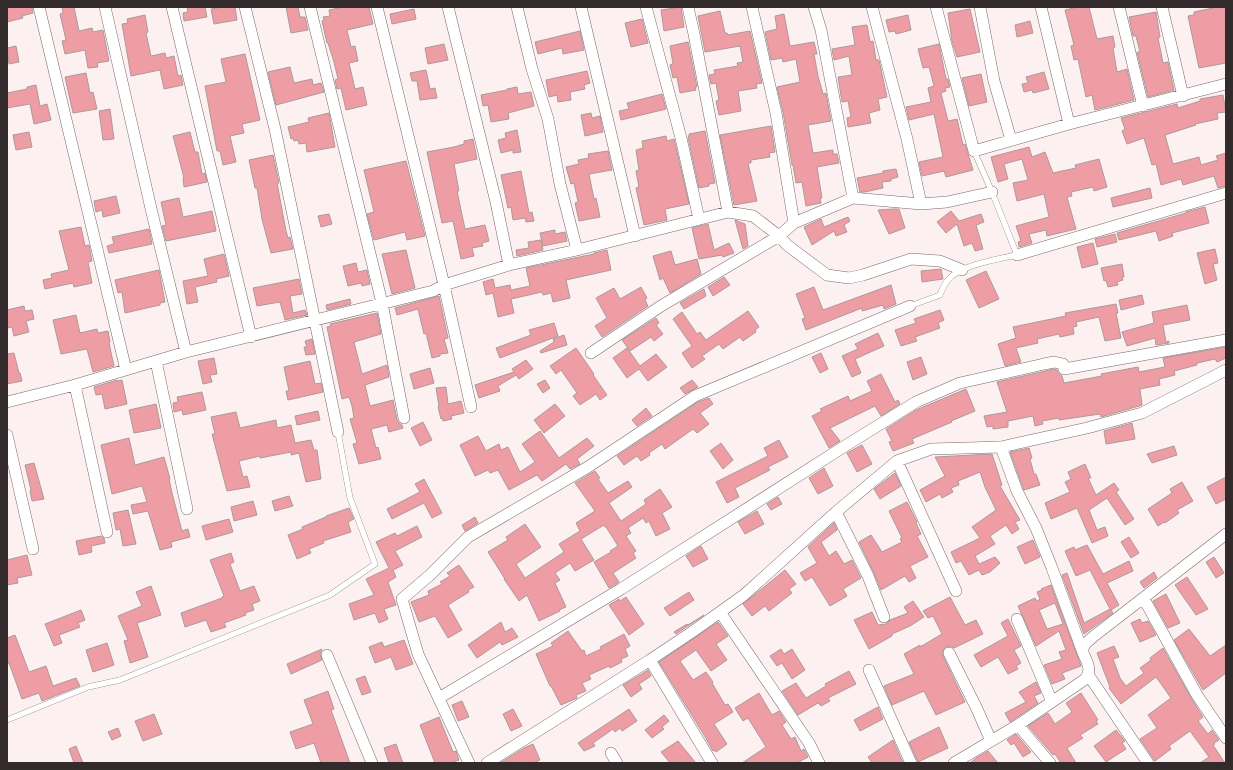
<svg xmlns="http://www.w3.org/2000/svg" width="1233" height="770" font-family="Arial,sans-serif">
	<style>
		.building { fill: #ef9da4; stroke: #ad999a; fill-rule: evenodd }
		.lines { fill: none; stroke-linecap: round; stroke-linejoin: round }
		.service-casing { stroke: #7a6869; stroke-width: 6 }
		.minor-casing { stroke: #7a6869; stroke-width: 12 }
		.service { stroke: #fff; stroke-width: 5.5 }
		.minor { stroke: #fff; stroke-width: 11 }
	</style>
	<rect width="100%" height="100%" fill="#fdf0f1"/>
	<path class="building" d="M7,7H32L33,13L22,16L23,18L7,22Z
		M62,7H74L79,31L92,28L93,32L103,30L109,61L97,63L98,67L88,68L85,50L65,54L62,41L66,40L60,14L63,13Z
		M187,7H205L207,17L184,21L183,13L188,12Z
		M223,7H235L237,20L214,24L211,9Z
		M286,7H298L300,17H305L308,30L291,33Z
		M343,7H369L373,24L347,30L351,47L355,46L358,61L349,63L355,89L363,87L367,105L346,110L341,88L337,89L335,80L338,79L334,62L328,43H327L322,21L324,20L323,17L330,16L329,10Z
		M681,7L684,27L664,31L661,10Z
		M1078,7H1089L1097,39L1113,36L1115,47L1113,48L1117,72L1127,69L1134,100L1095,110L1092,95L1086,97L1078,59L1074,60L1071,46L1074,45L1065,10Z
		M1213,7H1226V63L1199,68L1188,16L1194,15V12L1213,8Z
		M414,9L416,19L392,24L390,14Z
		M970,9L980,52L957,57L952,41L948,13Z
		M720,11L725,33H727L728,35L750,31L762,83L756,84L757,88L738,91L741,111L719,115L716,101L719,100L716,83L711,84L709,75L715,74L714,70L738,66L737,63L743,62L740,46L705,52L698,16Z
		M1156,12L1160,37L1158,38L1163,63L1168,62L1174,90L1148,97L1137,52H1140L1136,36H1133L1129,17Z
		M784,14L790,46L814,42L817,54H814L818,76L823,94L826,93L831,121L808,125L813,153L833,150V154H837L839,163L817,167L822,198H820L821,203L806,206L802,182L796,183L793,165H792L783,112L777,87L800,82L796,59L783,62L782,58L771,60L765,32L777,29L775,16Z
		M145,15L148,32L146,33L151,56L165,53L166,58L174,56L178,76L181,75L183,85L164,89L160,70L131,76L122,24L128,23L127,19Z
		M908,15L911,30L896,34L895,31L889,32L886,20Z
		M642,19L648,43L631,47L625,23Z
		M1030,21L1033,33L1017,37L1015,25Z
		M867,25L870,42L873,41L876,60H879L887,97L878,99L880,110L869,113L871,123L848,127L847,118L851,117L848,101L842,102L838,77L852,75L849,56L834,60L832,49L855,45L852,27Z
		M580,31L584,50L563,54L562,48L538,54L535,42Z
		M688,42L697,87H695L696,90L680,93L677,77L673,78L670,65L673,64L670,46Z
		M444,44L448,60L428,64L425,48Z
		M939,44L946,79H948L950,87L945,88L946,91L941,93L948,121L957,119L963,145L965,144L973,170L946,177L944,171L922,176L919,162L943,157L934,114L909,120L906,107L931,102L928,88L934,86L929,67L923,68L918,49Z
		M16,46L19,62L9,64L7,48Z
		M245,54L260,120L242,124L244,133L230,136L236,162L223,165L220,151H217L205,86L226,82L221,59Z
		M290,67L294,83L312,79L313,85L321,83L324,92L276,105L268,72Z
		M426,70L430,89L435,88L437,98L420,100L417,81H412L410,73Z
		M587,71L590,83L584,85L585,89L570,92L571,100L558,102L557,95L549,97L546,80Z
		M1044,72L1049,89L1033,93L1032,90L1024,92L1022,84L1028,83L1026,77Z
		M86,73L90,93L93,92L97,109L73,113L65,77Z
		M981,74L987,102L969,106L962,78Z
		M36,85L40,106L47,104L51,120L34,124L30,104L7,108V93L27,89V87Z
		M517,87L518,94L531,92L534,106L508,113L509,119L491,122L488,105L483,106L481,95L507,90V89Z
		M662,94L666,109L621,120L619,111L629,109L627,103Z
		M1223,95L1226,112L1217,113L1218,119L1195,124L1196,125L1165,135L1173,164L1199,157L1201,165L1218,160L1216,156L1226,153V186L1218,188L1214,176L1183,185L1181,179L1161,185L1156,164L1152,165L1144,138L1127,144L1122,131L1125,129L1121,118L1177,104L1178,108L1200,101V99Z
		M110,109L114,139L103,140L99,111Z
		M329,113L335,147L307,152L306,143L299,144L298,140L294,141L293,138L291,139L288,127L309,122L308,118Z
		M591,113L592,118L600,116L603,132L585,136L581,115Z
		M771,126L775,152L769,153L770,157L751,160V163H748L757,201L734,205L720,135Z
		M517,130L521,152L513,153V150L501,153L498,140L506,138L505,133Z
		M705,131L715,183L709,184V186L699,188L688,137L689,136V134Z
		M29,132L32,147L16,150L13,135Z
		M190,132L195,152H198L202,174L205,173L207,182L184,187L183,178H184L173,136Z
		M666,136L667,141L674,139L689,204L665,209L667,220L644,225L636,188L639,187L636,171L639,170L636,150L643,148L642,141Z
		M473,139L477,159L454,164L459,191H457L465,229L485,225L489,241L482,243L483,246L472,248L474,256L461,259L453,221L442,223L427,152L454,147L464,144V141Z
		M1029,147L1032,157L1045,152L1053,173L1076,168L1075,165L1099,159L1107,187L1094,191L1093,187L1071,192L1072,196L1067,197L1076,229L1047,236L1046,230L1029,234L1032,243L1019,247L1018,242L1021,241L1016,226L1049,217L1044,194L1017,201L1013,183L1028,180L1022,159L1004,164L1008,179L998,182L991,157Z
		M608,151L612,170L589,174L594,199L596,198L600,217L579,221L575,203L578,202L574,183L571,184L566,167L579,164L578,160L589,158L588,154Z
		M273,155L279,183H277L286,231L288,238L290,237L293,249L271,253L262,219L257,188H255L249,160Z
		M406,161L425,236L407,240L405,232L374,240L367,214L374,212L364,170Z
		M896,169L898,177L891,179V181L882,182L883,188L865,192H860L857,178L883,173V171Z
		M521,171L529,213L532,212L534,221L526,222L525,218L513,220L511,207L508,208L501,175Z
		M1150,188L1152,198L1113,207L1111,198Z
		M116,196L120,213L103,217L102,210L96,212L94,201Z
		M179,198L183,217L212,211L216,231L166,241L162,226L166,225L161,202Z
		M1205,207L1209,223L1172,233L1173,236L1159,241L1156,231L1119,240L1117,233L1186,213V212Z
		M893,209H899L905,228L889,234L878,210Z
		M951,211L959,221L981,214L984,222L976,225L983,249L975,251L972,243L964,246L957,224L946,233L937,222Z
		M329,214L332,224L321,227L318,216Z
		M848,217L850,221L844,225L847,232L836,236L834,231L812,245L804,227L821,219L824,227Z
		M735,220L745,224L748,246L743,249Z
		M708,224L714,250L729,243L734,253L723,257L722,255L699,259L692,228Z
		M81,227L85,246L89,245L92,261L88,262L92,283L74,287L73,283L45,289L43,280L52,278L51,274L69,270L59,231Z
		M149,229L152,244L109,253L107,246L114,244L112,237Z
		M555,230V234L565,232L567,241L543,246L540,233Z
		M1115,234L1117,242L1097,247L1095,239Z
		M541,240L543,250L517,256L516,250L529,248L528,242Z
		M1093,243L1098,264L1082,268L1077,247Z
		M1215,249L1218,263L1213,264L1217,280L1205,284L1197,253Z
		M406,250L415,288L392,294L382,254Z
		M607,250L611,270L566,280L570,298L553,302L551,293L543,295L542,292L511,299L514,313L498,317L493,293L486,295L483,282L493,279L495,288L510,285L511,290L530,286L526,268L594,254V253Z
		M671,251L675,265L697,259L701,274L670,293L663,278L660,280L653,256Z
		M224,254L229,276L216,279L217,282L195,287L198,302L187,304L183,281L208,276L204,259Z
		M356,263L358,272L367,270L370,284L362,286L361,283L348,286L343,266Z
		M1122,264L1124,277H1122L1123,280L1117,282L1118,285L1108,287L1106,280L1104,281L1101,268Z
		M941,269L943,279L922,282L921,271Z
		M159,270L165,302L160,303V305L125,313L122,292L118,293L115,280Z
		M986,271L999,299L979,308L966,280Z
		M724,277L730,285L713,296L708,287Z
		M299,279L302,294L290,296L293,313L305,310L307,315L285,320L280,302L257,306L253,288Z
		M891,285L896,304L884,309L883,305L862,311V308L806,330L802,319L805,318L796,294L814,287L823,310Z
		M641,287L647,298L645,300L648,306L602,337L595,326L607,318L596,298L614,288L620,299Z
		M704,289L706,296L684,309L680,303Z
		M1142,295L1144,304L1121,310L1119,300Z
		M439,296L448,338L444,339L448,353L440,354V356L432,358L426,333L424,334L418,309L397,315L395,308Z
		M350,299L351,304L327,310L326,305Z
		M1116,304L1118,313H1116L1121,338L1105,341L1099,317L1076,322L1077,326L1073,327L1074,334L1060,337L1059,334L1037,339L1038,343L1016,348L1021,362L1005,366L998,344L1016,338L1013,327L1066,316L1065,313Z
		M1187,305L1190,320L1163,325L1166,342L1169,341V343L1156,345L1155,338L1127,346L1122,332L1154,323L1152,312Z
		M24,306L25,311L32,310L34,319L26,321L29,332L14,336L12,327L7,328V310Z
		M940,310L944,320L938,323L940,328L915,337L917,341L901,346L895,330L916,323L914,319Z
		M748,311L759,327L755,330L756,332L743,341L740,337L723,349L719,344L702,356L705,359L692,368L682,353L692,346L673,319L682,312L697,334L700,332L706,340Z
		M377,313L381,334L354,342L362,374L387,365L389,377L365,385L370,406L393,400L397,420L399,423L402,425L403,428L389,432L387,425L371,429L376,448L378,447L381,459L359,464L353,444L357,443L350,419L354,418L352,406L349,397L342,399L327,327L331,326L330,324Z
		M76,315L80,333L97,329L98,333L108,331L110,342L109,343L114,366L93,372L87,349L61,354L53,320Z
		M656,318L659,323L656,325L663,334L654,341L651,337L630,351L622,340Z
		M554,323L558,336L500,358L496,348L531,335L529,330Z
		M878,333L884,346L855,359L861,373L852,377L842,356L858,349L855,344Z
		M564,335L567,345L541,353L540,351L554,342L553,339Z
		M312,339L315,354L306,355L304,347H307L305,341Z
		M1226,347V358L1217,362L1215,359L1197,363V365L1174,371L1175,375L1159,379L1160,385L1140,389L1142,405L1139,406L1101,417L1100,414L1059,420V418L1042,421L1043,424L1035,426L1033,416L1008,421V427L993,429V426L987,427L984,416L1007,412L997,382L1001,381L1054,369L1057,370L1058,373L1062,376L1064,383L1102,376L1101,374L1138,367L1139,372L1165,367L1163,358Z
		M576,348L594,374L593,375L607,395L600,400L596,394L580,405L573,396L577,393L561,370L556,374L550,366Z
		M627,348L640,366L656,354L667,367L648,381L639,369L627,378L613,358Z
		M14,353L19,373H20L22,381L7,384V354Z
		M821,353L828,369L820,373L812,357Z
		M921,357L927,374L913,380L907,362Z
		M214,358L217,374L210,375L212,382L203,384L198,361Z
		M526,360L533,369L519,379L516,375L498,386L500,391L479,398L475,385L514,372L512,369Z
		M310,361L315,384L321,383L323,392L288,400L286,391H289L284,367Z
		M430,368L434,383L414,389L410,374Z
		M881,374L895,402L898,400L900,404L881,416L875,406L830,428L840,441L829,448L812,416L822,411L820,409L848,396L850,401L872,391L867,381Z
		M117,380V381L122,380L127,404L105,409L102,394L96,395L94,387Z
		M545,380L550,388L543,393L537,384Z
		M692,380L698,387L685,394L680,388Z
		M446,387L448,404L461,401L464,413L451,416L452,419L443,421L442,418L441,419L438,407L439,406L436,388Z
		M966,389L975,411L951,421L952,422L912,439L914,443L893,451L889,442L892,441L886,429L916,410Z
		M202,392L206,410L183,415L182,410L174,412L173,403L178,402L177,397Z
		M709,398L713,404L700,413L709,424L697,433L693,429L665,449L662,444L649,453L650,455L641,461L637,456L624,465L617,456L698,402Z
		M156,404L161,428L134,433L129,410Z
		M555,404L565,416L544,433L534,420Z
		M646,408L652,416L637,426L632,420Z
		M318,411L320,420L297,425L295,416Z
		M236,412L240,428L276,420L277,428L291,425L295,443L311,440L314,450H317L321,479L306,482L299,453L291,455V452L260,458V456L239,461L243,477L247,476L250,487L227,491L212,434H215L211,417Z
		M423,422L432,440L420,446L411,428Z
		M1132,423L1135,439L1106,444L1104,431Z
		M540,431L559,458L587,438L594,446L577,459L580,464L570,469L566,464L542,481L537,475L509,490L498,470L490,473L488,470L475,476L460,445L478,436L486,451L499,444L501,450L508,447L520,472L535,462L522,444Z
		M129,438L135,465L164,457L170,479H169L172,493L182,531L188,529L190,537L171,542L172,547L160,550L148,511L133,514L131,505L147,502L142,486L112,494L101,445Z
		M779,440L788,457L768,467L770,470L735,488L739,497L727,503L716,482L768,456L764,448Z
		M721,443L733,460L723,469L710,451Z
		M862,445L872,464L857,472L847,453Z
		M1174,446L1177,455L1152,463L1147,454Z
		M1029,448L1032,458L1030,459L1034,474H1036L1040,485L1024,490L1010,452Z
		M992,454L1002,485L1000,486L1020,520L1015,522L1019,529L1012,534L1006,525L990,536L995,544L975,556L979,564L995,557L1000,563L990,572L982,575L979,570L969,575L961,561L956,563L951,552L980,538L972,527L996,510L985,487L980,472L958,481L959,485L951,488L953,492L942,498L940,494L926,502L920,490L945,476L935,457Z
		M34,463L44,499L32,501L30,491L31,490L25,465Z
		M1085,464L1091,478H1088L1096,495L1114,483L1119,490L1116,492L1134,519L1125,525L1107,498L1089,510L1097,530L1105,527L1108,536L1092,543L1077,508L1051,519L1045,503L1070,492L1065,482L1071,479L1068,472Z
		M824,468L833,486L818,494L809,478Z
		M595,471L600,478L598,479L608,493L628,481L632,487L609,503L621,521L646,504L644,500L660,489L672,507L662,513L670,529L656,536L649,521L646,523L643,518L628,528L631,533L626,536L636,551L633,553L636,558L613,573L619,582L609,588L594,562L611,552L610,551L618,546L606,527H605L604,525L581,539L594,560L575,571L570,563L555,573L560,580L555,583L566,607L559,610L560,611L539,621L527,595L519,601L504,579H505L488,552L508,540L506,537L525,524L541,547L516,564L525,578L564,552L559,544L580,531L576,523L595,511L575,483Z
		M895,473L901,486L880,499L874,489Z
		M1226,477V499L1216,504L1207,487Z
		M424,479L442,513L432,518L424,503L392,519L387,509L420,492L415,484Z
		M1182,482L1193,501L1177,510L1179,513L1165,523L1164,522L1158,526L1148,509L1172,493L1170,489Z
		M289,496L293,506L275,511L272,501Z
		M778,497L782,504L771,510L767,504Z
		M253,501L257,515L234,521L231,507Z
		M907,502L917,522L916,523L921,534L917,536L928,557L910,566L916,578L909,582L905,576L881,590L874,573L859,542L871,535L882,552L902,542L900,539L902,538L889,511Z
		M349,508L354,519L348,522L351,532L323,541L324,543L309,549L311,553L297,559L288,535L303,529L302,527L326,517V516Z
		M128,510L136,544L123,546L120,529L116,530L113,513Z
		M757,511L764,524L745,534L738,522Z
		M475,517L478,523L465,531L462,525Z
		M229,519L233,532L206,540L202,526Z
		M834,523L837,530L821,542L829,556L836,551L844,564L852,560L861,578L843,589L847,596L830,606L812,577L805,581L800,573L817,563L808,547Z
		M417,526L422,537L395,551L403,565L393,570L396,577L388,582L396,605L384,609L388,619L379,623L375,613L354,620L349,604L374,595L366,579L389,568L376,542L395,533L397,536Z
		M101,536L104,538L105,543L91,546L92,552L79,555L76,541Z
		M1129,537L1139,553L1131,558L1121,542Z
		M1033,540L1040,557L1025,564L1017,547Z
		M1087,545L1103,574L1129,561L1133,571L1107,583L1119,605L1111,610L1113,613L1084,634L1062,575L1067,573L1084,623L1110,609L1090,570L1076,576L1065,551L1074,547L1075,550Z
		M701,546L708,559L693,567L686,556Z
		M231,553L234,562L230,564L240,591L254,586L260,601L252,604L254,610L245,613L246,615L224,623L226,627L211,632L206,620L185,627L181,613L222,598V597L224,596L210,560Z
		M27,555L32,575L17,578L18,583L7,585V560Z
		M1214,557L1224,573L1216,578L1206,562Z
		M459,565L474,587L468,590L469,592L448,605L462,630L448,638L435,616L419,622L411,602L429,595L428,591L442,584L440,582L450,576L447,573Z
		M785,570L796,584L789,589L792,593L769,611L765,606L752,616L743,604Z
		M1154,572L1157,578L1144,588L1140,582Z
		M1187,577L1208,609L1196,615L1175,585Z
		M1051,585L1081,666L1062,673L1065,679L1052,684L1044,665L1062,659L1059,652L1066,650L1059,631L1036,646L1018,606L1035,598L1037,601L1040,599L1037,592L1042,590L1041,589ZM1055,603L1063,624L1047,629L1039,610Z
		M151,586L161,615L137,623L148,657L130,663L124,641L128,640L118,616L142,606L136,592Z
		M689,592L694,600L670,616L664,608Z
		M1166,594L1180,623L1168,628L1153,601Z
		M626,597L644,624L629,635L609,605L619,599L620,601Z
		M950,597L965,625L976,620L983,634L954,648L950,646L946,647L942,652L943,656L965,702L936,715L924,691L892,705L884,686L914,674L904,654L920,645V647L942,634L933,616L928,618L923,611Z
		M913,601L924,617L910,626L892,634V636L869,649L854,620L872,612L878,625L886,624L890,620L908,613L904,607Z
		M81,610L85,620L78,623L80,627L59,635L62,643L54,646L45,624Z
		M704,615L676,634L674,632L687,624L688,625Z
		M1008,619L1021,646L1014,650L1021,663L1016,666L1018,669L1008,674L998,657L981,667L974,655L1008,636L1001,623Z
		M1140,619L1142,623L1148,621L1156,635L1140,642L1131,623Z
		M501,622L505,632L512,628L518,637L502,645L500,642L477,658L468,645Z
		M718,622L728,636L716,644L727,660L711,671L696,650L680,661L693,680L706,672L713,682L712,683L725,705L728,704L733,712L714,724L727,744L716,752L715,750L713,751L704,735L659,662Z
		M1189,629L1210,656L1226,645V673L1203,690L1174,640Z
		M568,631L582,651L584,650L586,656L601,649L600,647L624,634L630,646L625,649L628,656L621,659L622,662L610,668L609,666L589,675L591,679L582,683L586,691L576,695L577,698L561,705L551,686H550L536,654L553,646L551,643Z
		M15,635L29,672L46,666L53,686L76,678L80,686L42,701L39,693L22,699L9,663L7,664V638Z
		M404,640L413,664L396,670L391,657L375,663L369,647L382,642L384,647Z
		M107,643L114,665L93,672L86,650Z
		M1114,646L1119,657L1113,659L1120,678L1126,686L1144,673L1140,668L1151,660L1150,658L1163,648L1191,698L1203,717L1198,721L1208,734L1212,730L1219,740L1214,743L1215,744L1213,745L1225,763H1200L1209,757L1190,731L1169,746L1171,749L1155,761L1140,739L1157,728L1148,715L1171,698L1156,677L1121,704L1109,688L1110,687L1097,653Z
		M322,649L320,654L322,660L291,674L287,664Z
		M781,649L784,654L792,649L805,670L792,679L782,663L777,666L770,656Z
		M648,670L651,676L639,684L642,689L631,697L623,685Z
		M849,671L856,684L828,698L830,701L821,706L818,703L798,715L782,691L796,683L806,698L826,686L825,684Z
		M365,676L371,692L362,695L356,679Z
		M1036,682L1041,693L1034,696L1038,703L1010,722L1005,713L1026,702L1019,692Z
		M328,691L334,709L331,710L350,763H321L314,743L296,749L290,732L313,724L304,700Z
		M759,693L772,715L779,711L786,722L782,725L791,739L795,737L801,751L804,749L808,757L797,763H742L766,747L748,718L743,721L735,708Z
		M1081,693L1098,720L1096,721L1098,724L1080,735L1083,738L1067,748L1076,763H1061L1055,754L1053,755L1028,726L1048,713L1055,724L1072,712L1066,703Z
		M462,701L469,717L458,721L452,705Z
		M878,707L883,719L860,731L854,720Z
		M513,709L522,726L511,731L503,714Z
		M629,709L637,721L622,731L620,728L615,732L613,729L593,743L595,746L584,751L578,743Z
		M154,714L162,734L143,741L135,721Z
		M664,715L669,721L662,727L664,729L652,738L645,730Z
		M439,717L453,752L456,751L459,760L450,763H435L420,725Z
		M939,727L948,748L918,762L909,742Z
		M118,728L121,736L112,740L108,732Z
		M1116,730L1125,741L1122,743L1126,749L1106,762L1094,746Z
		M1016,734L1031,752L1023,757L1014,743L1011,745L1007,740Z
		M893,740L903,763H872L868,757Z
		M678,741L696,763H670L661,752Z
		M396,744L403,763H389L384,748Z
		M533,744L540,760L533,763H500L524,748Z
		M76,746L83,763H74L69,749Z
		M988,751L998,763H970L976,758Z"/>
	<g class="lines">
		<defs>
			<path id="service" d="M910,306L940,295C942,290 944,285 947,281C959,265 998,259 1017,255L992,192L974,151
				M7,720L88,687L120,680L330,595L375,564L350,498L338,432"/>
			<path id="minor" d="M39,7L126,370
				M105,7L152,213L186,352
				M172,7L251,337
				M245,7L275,129L338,432
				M310,7L382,303L404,418
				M377,7L444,285L471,407
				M448,7L496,202L509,265
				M581,7L635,236
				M646,7L681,138L699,219
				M688,7L694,34L728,212
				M752,7L776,113L794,223
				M814,7L821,30L853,198
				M872,7L907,139L921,204
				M936,7L974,151L1069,124L1226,84
				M980,7L994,81L1011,140
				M1041,7L1069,124
				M1119,7L1143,106
				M1162,7L1183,96
				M577,250L728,212L753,216L779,236L787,245L827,275L849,278L863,275L911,259L940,261L962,270
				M1017,255L1226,193
				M591,353L661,306L779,236L794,223L853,198L921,204L947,202L992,192
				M156,361L187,509
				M75,385L107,532
				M7,402L75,385L186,352L433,291L444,285L509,265L577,250L560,184L548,119L532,69L517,7
				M7,435L33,549
				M1001,447L1017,491L1036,528L1052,568L1082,650
				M897,461L956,591
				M836,512L868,576L884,617
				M1144,599L1197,695L1226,738
				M720,612L809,743L819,763
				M1017,619L1052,702
				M949,653L977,709L991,741
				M327,655L372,763
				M650,660L712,763
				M869,670L911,763
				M1089,676L1148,763
				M439,698L621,589L845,446L916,402L960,383L1044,364L1054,362L1063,364L1064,369L1226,340
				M1018,725L1050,763
				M611,753L617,763
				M469,763L418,654L402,599L430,575L468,537L588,467L695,396L910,306
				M487,763L650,660L692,632L744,595L836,512L897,461L931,449L1001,447L1087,428L1142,413L1226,370
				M954,763L1018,725L1084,680C1094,671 1086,661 1082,650L1085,644L1094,636L1226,534"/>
		</defs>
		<use href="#service" class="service-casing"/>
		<use href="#minor" class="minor-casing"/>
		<use href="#service" class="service"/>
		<use href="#minor" class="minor"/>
	</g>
	<rect width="1233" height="770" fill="none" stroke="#332b2b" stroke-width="16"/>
</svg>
